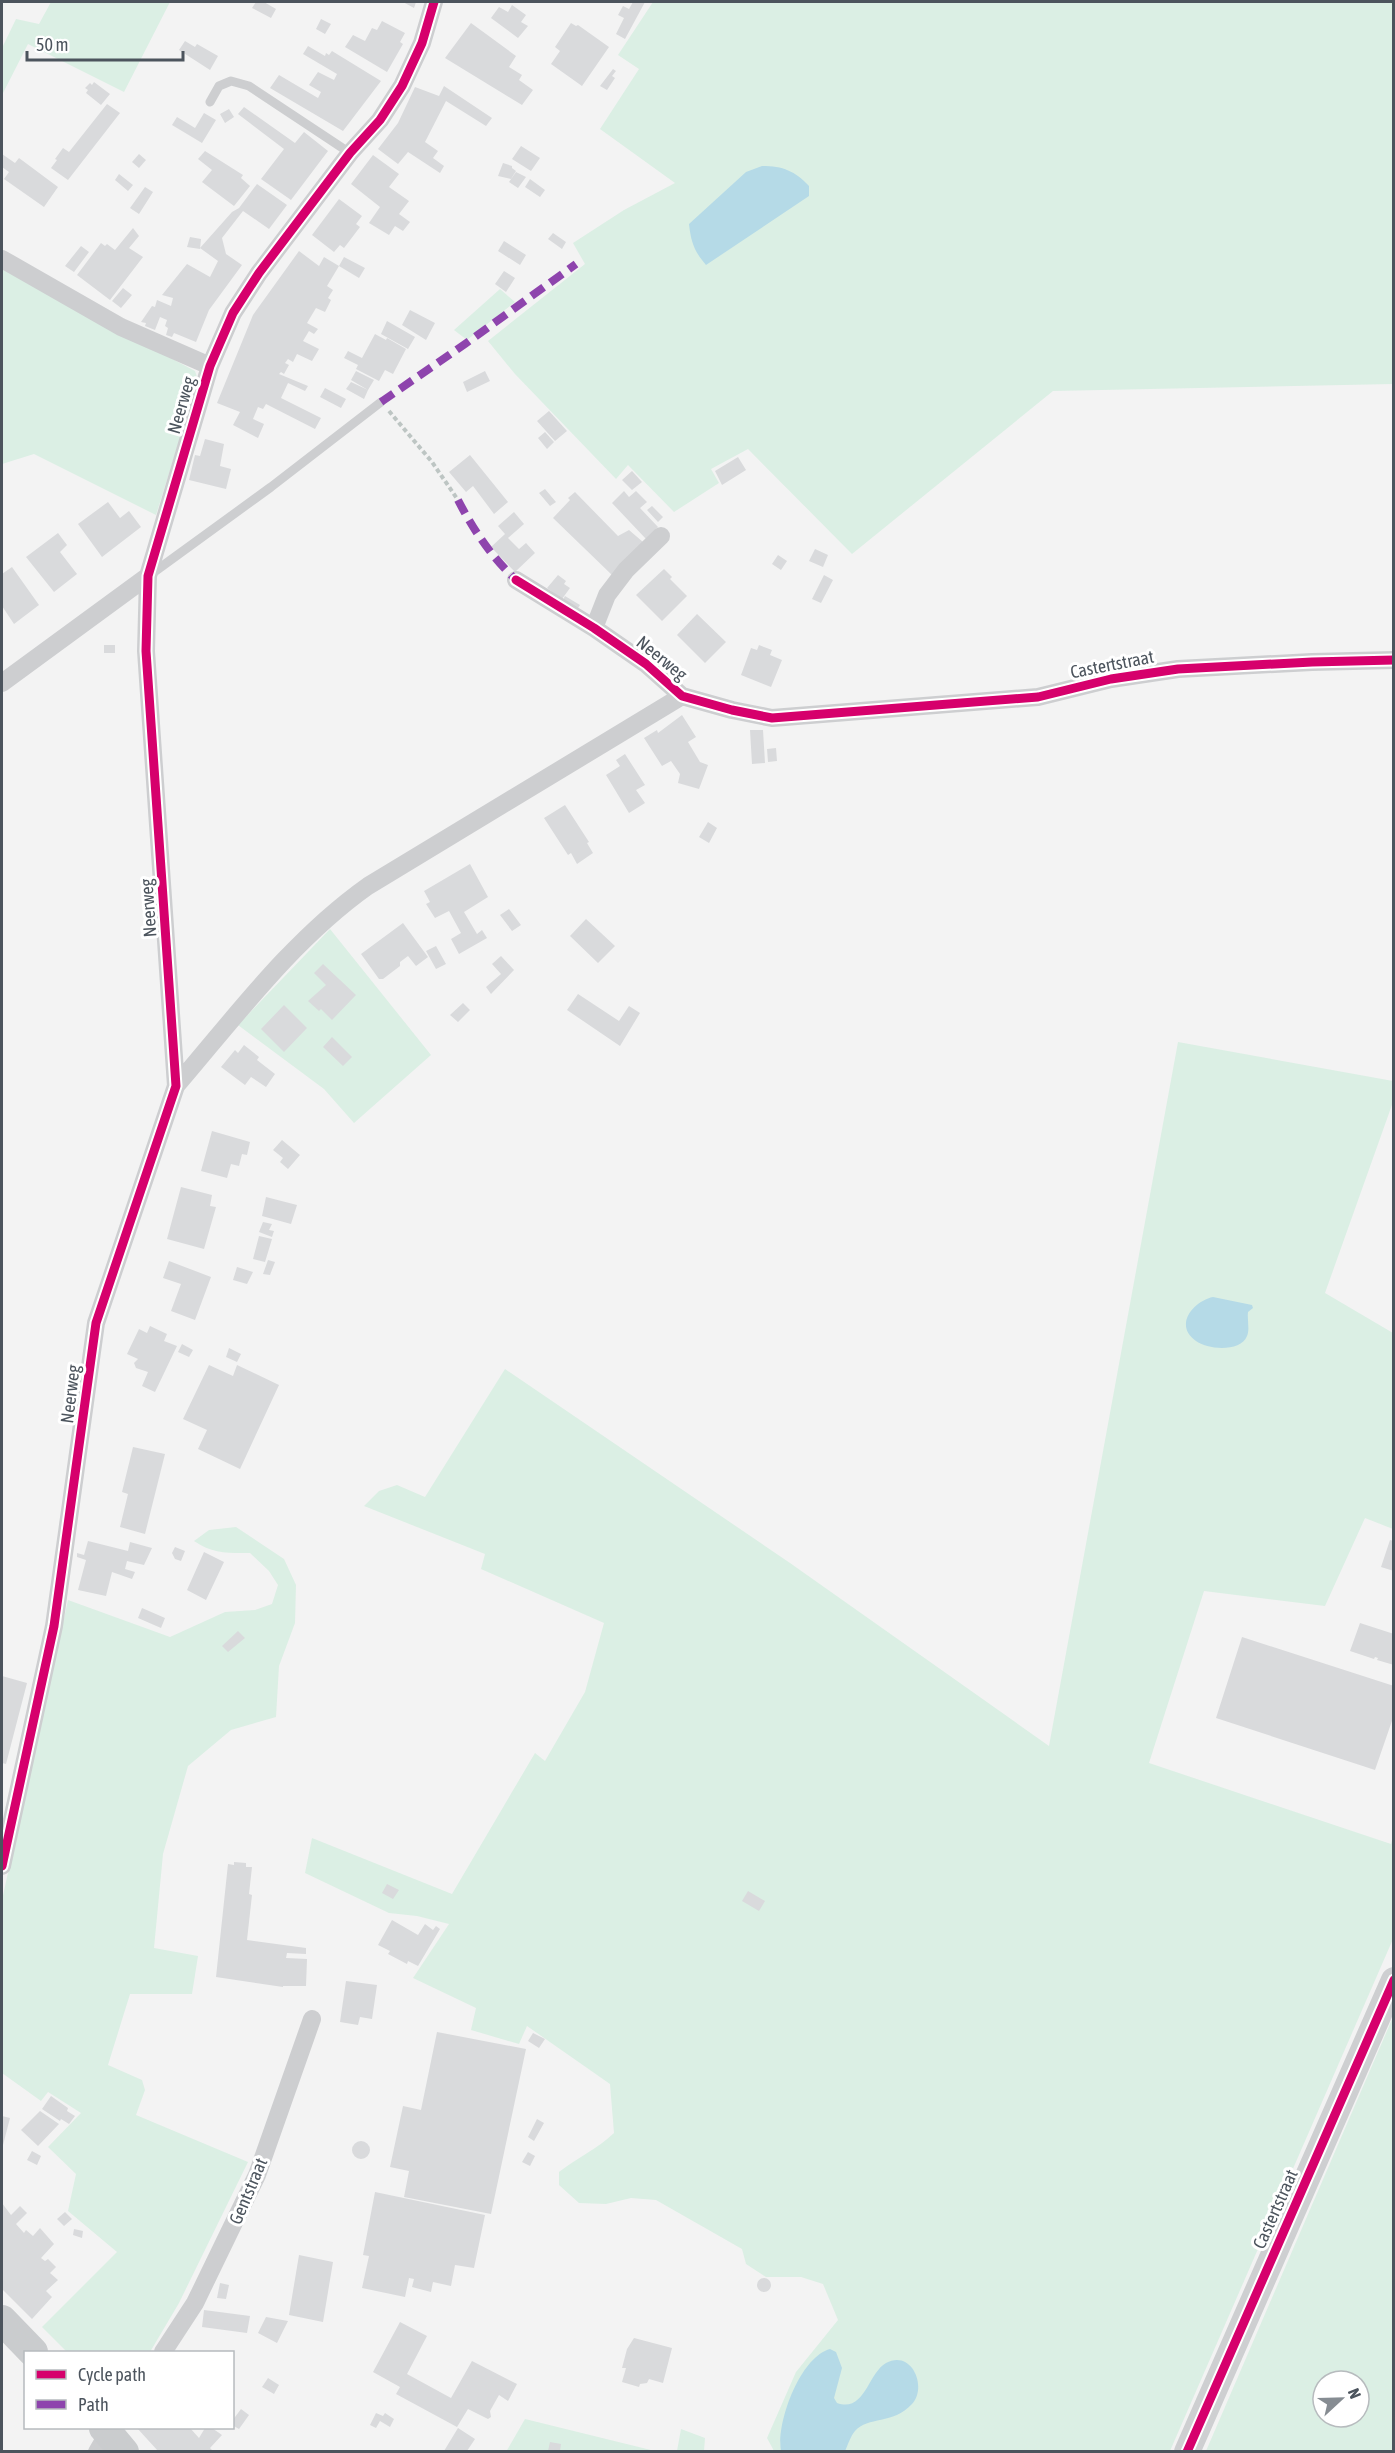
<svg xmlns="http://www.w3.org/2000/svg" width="1395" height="2453" font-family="'Asap Condensed',sans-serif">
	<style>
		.green { fill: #dbefe4; fill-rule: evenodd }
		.water { fill: #b5dae7 }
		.building { fill: #d9dadc }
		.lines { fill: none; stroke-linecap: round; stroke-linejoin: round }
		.path { stroke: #bdc5c3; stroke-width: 4; stroke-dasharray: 4.5 3; stroke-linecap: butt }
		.lane { stroke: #cdced0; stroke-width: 9 }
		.street { stroke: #cdced0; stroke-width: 18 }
		.secondary { stroke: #cecfd1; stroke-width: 26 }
		.primary { stroke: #caccce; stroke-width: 30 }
		.quiet { stroke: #8e44ad; stroke-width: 8; stroke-dasharray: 15 8; stroke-linecap: butt }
		.cycleway-casing { stroke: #fff; stroke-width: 13 }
		.cycleway { stroke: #d6006c; stroke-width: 9 }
		.labels { text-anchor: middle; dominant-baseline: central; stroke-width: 6; stroke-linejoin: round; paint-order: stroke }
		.street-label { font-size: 18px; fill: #4c545d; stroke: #fff }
	</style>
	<rect width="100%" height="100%" fill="#f3f3f3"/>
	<path class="green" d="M51,2H170L124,92L28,44L2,95V48L16,19L39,24Z
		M653,2H1393V384L1053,391L852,554L748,449L711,469L719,483L674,512L628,465L616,479L515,374L488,341L585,264L573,243L624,210L675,183L600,129L639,69L618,55Z
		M2,268L195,371L198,380L156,515L34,454L2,464Z
		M500,289L515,302L467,340L454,330Z
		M330,929L431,1055L354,1123L324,1089L238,1025Z
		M1178,1042L1393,1081V1102L1325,1293L1393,1333V1529L1365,1518L1325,1606L1204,1591L1149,1763L1391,1844L1393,1837V1939L1170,2451H774L767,2438L796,2372L838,2320L823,2284L801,2277H766L746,2264L742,2249L656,2200L631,2198L606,2204L579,2203L559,2185V2172C577,2158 597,2149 614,2133L610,2084L527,2026L519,2044L471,2030L476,2008L413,1978L449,1924L417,1916L389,1913L305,1873L312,1838L452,1894L535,1753L545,1761L585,1692L604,1623L481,1569L485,1554L364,1506L379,1491L397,1485L425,1497L505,1369L790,1563L1049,1746Z
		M236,1527L284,1559L296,1585L295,1623L279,1666L276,1717L231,1730L188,1766L163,1854L154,1948L198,1956L192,1994H130L108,2065L142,2080L145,2090L136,2115L248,2162L179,2303L150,2352H67L42,2327L117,2252L68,2211L76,2174L48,2147L81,2113L48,2092L41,2101L2,2073V1900L68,1600L170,1637L225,1612L255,1610L272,1604L278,1585L269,1571L250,1553C228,1553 213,1554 194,1541L209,1530Z
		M1393,2017V2451H1206ZM1323,2381H1359V2417H1323Z
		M525,2419L655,2451L506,2452Z
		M681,2429L705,2438L704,2451H677Z"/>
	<path class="water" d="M762,166C783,166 795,171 809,186V196L706,265C694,251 691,242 689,224L746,172Z
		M1213,1297L1252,1305L1253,1308L1248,1312C1247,1320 1250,1329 1247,1336C1241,1352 1208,1350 1196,1341C1173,1325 1194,1301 1213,1297Z
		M830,2349L836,2352L842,2368L834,2398L837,2403C865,2413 868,2373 886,2363C911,2349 928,2386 912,2404C893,2425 868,2416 855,2431C850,2437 848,2445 845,2451H781C776,2423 800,2357 830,2349Z"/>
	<path class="building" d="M256,2H264L276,9L271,18L252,8Z
		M403,2H416L414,8Z
		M633,2H645L625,39L616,34L624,18L618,15L623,6L629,9Z
		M512,5L526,15L521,22L528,26L518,38L491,18L499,7L508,12Z
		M321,19L331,24L325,34L316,29Z
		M382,21L405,33L400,42L403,44L387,72L345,47L353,35L365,41L372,28L377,30Z
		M471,23L516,56L509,67L522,75L519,80L533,90L522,105L445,58Z
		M571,23L576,26L578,25L609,47L582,86L551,64L560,51L555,47Z
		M185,41L195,47L197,44L218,56L210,70L179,50Z
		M308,46L325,56L326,53L329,55L332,51L381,81L343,131L270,88L279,75L318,98L321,92L309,85L318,72L334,80L337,74L303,54Z
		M613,69L616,71L612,76L615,78L607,90L600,86Z
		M94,82L110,94L101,105L86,93L88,90L85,88L90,83L92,85Z
		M444,86L492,118L486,126L446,101L425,142L438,151L433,158L444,166L440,173L408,152L398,164L378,149L398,123L415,87L439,96Z
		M107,104L120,113L68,180L51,168L57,160L55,159L63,148L69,152Z
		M244,107L295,143L304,132L328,151L291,200L261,179L284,149L238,114Z
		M229,109L234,117L225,123L220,114Z
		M204,113L216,120L202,143L172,125L177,117L195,128Z
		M521,146L540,158L531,171L512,159Z
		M205,151L243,175L241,178L250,186L234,206L202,182L212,170L198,159Z
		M2,154L15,163L19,158L58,187L44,207L4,179L9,172L2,167Z
		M139,154L146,160L139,168L132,162Z
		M373,155L399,174L389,187L409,201L399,214L410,222L403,231L395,226L389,235L369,223L380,207L351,184Z
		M503,163L512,166V168L516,171L511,179L498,176Z
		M516,172L526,177L518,188L509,182Z
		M119,174L133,185L128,191L115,180Z
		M530,179L545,190L540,197L525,187Z
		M257,184L287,205L269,229L243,211L222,238L226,254L242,265L209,310L196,342L174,333L172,337L166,335L168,328L165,326L167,320L160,317L155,330L145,326L146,323L141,322L152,306L155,307L157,300L171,306L173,298L162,295L187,264L210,277L218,261L200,248L232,212L239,208Z
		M145,187L153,192L139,214L130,208Z
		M339,199L362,216L356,224L360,227L344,248L340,245L334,252L312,235Z
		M133,228L139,236L129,248L143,257L110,300L77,275L101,243L105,246L107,244L115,250Z
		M553,233L566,242L562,249L548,239Z
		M190,237L201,239L200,249L187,247Z
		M504,241L526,255L520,265L498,251Z
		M81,246L89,252L74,272L65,266Z
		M299,251L319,266L324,257L339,266L344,257L365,268L359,278L339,266L327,286L333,290L328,298L331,300L325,312L316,308L307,323L318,329L314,334L309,331L303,341L319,349L312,361L297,354L293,362L288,359L285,363L289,365L284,374L281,372L279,374L308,386L305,391L288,383L281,398L321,418L315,429L266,404L263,409L258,407L253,419L264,424L258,438L233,425L240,412L217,403L253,315Z
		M504,271L515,278L506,292L495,284Z
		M123,288L132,295L121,308L112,301Z
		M410,310L435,323L426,340L402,325Z
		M387,321L415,337L408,349L381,334Z
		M375,334L386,340L387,338L406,349L393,374L385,370L379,381L356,369L358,365L344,358L348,351L362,358Z
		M356,371L374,380L368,390L351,380Z
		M485,371L490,381L467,392L463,382Z
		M351,382L368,390L364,399L346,389Z
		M325,388L346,399L341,408L320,397Z
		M549,411L567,431L555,441L537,421Z
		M545,432L554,442L547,449L538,438Z
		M205,439L224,444L220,466L231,469L226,489L189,480L195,455L200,456Z
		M470,455L508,502L494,514L473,486L466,492L449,472Z
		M738,457L746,470L722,485L715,471Z
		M632,471L642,482L632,490L622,480Z
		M545,489L556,502L550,506L539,493Z
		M624,491L629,497L636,491L647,502L640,508L658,527L646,539L612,503Z
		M575,492L618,536L629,530L643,542L612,575L553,518L570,500L568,498Z
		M108,502L120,518L129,511L141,527L102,557L78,524Z
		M652,506L663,517L658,522L647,510Z
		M514,512L524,524L508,538L519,549L526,543L535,553L515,572L491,547L505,534L498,526Z
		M58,533L67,545L60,552L77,574L54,592L26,557Z
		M815,549L828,555L823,567L809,561Z
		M778,555L787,561L781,570L772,564Z
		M12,567L39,605L14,624L2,606V574Z
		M664,569L672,577L670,579L687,596L662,621L636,595Z
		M558,575L566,581L564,584L570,588L562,599L547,588Z
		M824,575L833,580L821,603L812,599Z
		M565,596L580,605L574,614L560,605Z
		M697,614L726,642L705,663L677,635Z
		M104,645H115V653H104Z
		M759,645L772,650L770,655L782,660L771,687L741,675L751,648L757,650Z
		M682,715L696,737L688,742L700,762L708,765L699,789L678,783L680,774L671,761L662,766L644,738L657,730L658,733Z
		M750,730H763L765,763L752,764Z
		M776,748L777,761L768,762L767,749Z
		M625,754L645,785L636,790L645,803L629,813L606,775L620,766L616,760Z
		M565,805L589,842L587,843L593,853L577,864L571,853L568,855L544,818Z
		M708,822L717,828L709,843L699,837Z
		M470,864L488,897L464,912L477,934L482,930L487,938L459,954L451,939L461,933L449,911L435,918L426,904L430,902L424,891Z
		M509,909L521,925L512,931L500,915Z
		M586,919L615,946L598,963L570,936Z
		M403,923L428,957L416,966L408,956L400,962V966L383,979H379L361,954Z
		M436,946L446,964L436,969L426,951Z
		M501,956L514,970L491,994L486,987L501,974L492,964Z
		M323,964L356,995L332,1020L321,1009L319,1011L308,1001L326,985L314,973Z
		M578,994L619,1021L629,1006L640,1013L620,1046L567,1010Z
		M463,1003L470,1010L458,1022L450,1015Z
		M284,1005L307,1028L284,1052L261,1029Z
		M332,1037L352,1057L343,1066L323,1047Z
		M244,1045L259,1057L257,1060L275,1074L266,1087L251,1077L245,1085L221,1067L235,1050L238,1053Z
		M212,1131L250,1142L247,1155L242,1154L239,1166L231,1164L227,1178L201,1171Z
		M282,1140L300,1155L288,1169L280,1162L283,1158L273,1150Z
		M181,1187L212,1195L210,1206L216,1207L204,1249L167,1239Z
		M266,1197L297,1205L291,1224L262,1216Z
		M263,1222L272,1224L269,1230L274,1231L272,1237L259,1232Z
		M259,1236L272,1239L265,1262L253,1259Z
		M268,1260L275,1262L270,1275L263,1274Z
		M169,1261L211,1277L195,1320L171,1311L181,1284L163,1278Z
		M237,1267L253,1272L247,1284L233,1280Z
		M150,1326L167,1334L164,1341L177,1346L155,1392L142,1386L148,1372L136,1368L134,1363L138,1359L127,1354L139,1329L147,1333Z
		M182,1344L193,1350L189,1357L178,1352Z
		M229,1348L241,1354L237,1362L226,1357Z
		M209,1365L233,1376L237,1365L279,1385L240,1469L198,1449L207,1430L183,1419Z
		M133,1447L165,1454L145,1534L120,1527L128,1494L122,1492Z
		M1390,1540L1394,1541V1571L1381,1567Z
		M88,1541L128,1551L130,1542L152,1548L144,1565L127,1561L125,1569L135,1572L132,1579L112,1572L106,1596L78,1590L86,1560L77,1557V1553L84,1555Z
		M175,1547L185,1551L181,1561L175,1559L172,1553Z
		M204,1552L224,1562L206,1600L187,1590Z
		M142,1608L165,1618L161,1628L138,1618Z
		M1360,1623L1394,1634V1665L1377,1660L1378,1658L1375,1657L1374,1659L1350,1651Z
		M238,1631L245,1638L228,1652L222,1646Z
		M1242,1637L1394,1686V1715L1375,1770L1216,1718Z
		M2,1676L27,1683L6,1764L2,1763Z
		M234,1862L246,1863V1867H252L249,1894L252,1895L247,1940L306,1948V1954L287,1953L286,1958L307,1959L306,1986H283V1987L216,1977L228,1864L234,1865Z
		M387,1884L399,1890L393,1899L382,1893Z
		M748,1891L765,1901L759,1911L742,1901Z
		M392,1920L418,1935L425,1924L433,1930L436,1926L440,1929L418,1966L408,1961L407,1964L388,1954L390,1951L378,1945Z
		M346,1981L377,1985L372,2019L360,2017L358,2025L340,2022Z
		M437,2032L526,2049L491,2214L404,2197L409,2171L390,2167L403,2106L421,2110Z
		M533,2033L545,2039L539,2048L528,2041Z
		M51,2096L68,2108L67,2111L75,2116L69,2124L61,2119L60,2121L42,2109Z
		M40,2111L59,2124L38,2146L21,2130Z
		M2,2116L10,2118L2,2149Z
		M537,2119L544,2123L534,2141L528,2137Z
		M352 2150a9 9 0 1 1 18 0a9 9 0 1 1-18 0Z
		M32,2151L41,2156L37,2165L27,2160Z
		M528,2152L535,2156L530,2166L522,2162Z
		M375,2192L485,2215L474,2268L455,2265L451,2286L433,2282L431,2292L412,2287L414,2279L409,2278L405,2297L362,2288L369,2256L363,2255Z
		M2,2203L11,2215L20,2206L27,2213L16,2224L24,2233L26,2230L33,2236L40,2228L54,2244L41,2258L45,2261L48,2259L56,2267L50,2273L58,2280L46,2291L52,2297L32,2319L2,2289Z
		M65,2212L72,2219L64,2226L57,2219Z
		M74,2229L83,2231L82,2238L73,2235Z
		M299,2255L333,2262L323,2322L289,2315Z
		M757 2285a7 7 0 1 1 14 0a7 7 0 1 1-14 0Z
		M220,2283L229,2285L226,2299L217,2298Z
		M204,2310L250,2316L247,2333L202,2327Z
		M266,2317L288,2321L277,2343L258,2333Z
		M400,2322L427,2336L407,2374L451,2398L472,2361L517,2384L508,2401L499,2395L490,2411L491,2417L488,2419L468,2409L457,2427L396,2394L400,2387L373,2372Z
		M634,2338L672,2348L663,2383L649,2379L647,2383L640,2384L639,2387L622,2382L626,2368H622L627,2349Z
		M268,2378L279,2385L274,2394L262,2387Z
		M241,2409L249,2415L239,2429L232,2425V2421Z
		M376,2413L383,2416L385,2413L394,2419L390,2427L380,2421L376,2428L370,2425Z
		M137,2428H190L199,2438L205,2428H212L222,2435L210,2448L213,2451H158Z
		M458,2428L475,2439L467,2451H444Z
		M550,2442L561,2444L560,2451H548Z"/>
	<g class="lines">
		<path class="path" d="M389,411L432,462L458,500"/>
		<path class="lane" d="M210,102L219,86L231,81L249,86L350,153
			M150,575L271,487L381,402"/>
		<path class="street" d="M2,259L121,327L210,366
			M516,580L594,628L646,664L682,696L732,710L772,718L1038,697L1111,679L1178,669L1312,662L1394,660
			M594,628L607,595L626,570L661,536
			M2,683L148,576
			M176,1086C236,1016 292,940 368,886L682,696
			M2,1866L54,1626L96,1323L176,1086L146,651L148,576L210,366L233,313L259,273L350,153L380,120L402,86L422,43L434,2
			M163,2352L195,2303L257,2175L312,2019
			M97,2452L111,2428"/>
		<path class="secondary" d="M1187,2452L1394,1980"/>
		<path class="primary" d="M2,2320L33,2352
			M104,2428L124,2452"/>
		<path class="quiet" d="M381,402L465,344L576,264
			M458,500C474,531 491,556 516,580"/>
		<defs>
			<path id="cycleway" d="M516,580L594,628L646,664L682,696L732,710L772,718L1038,697L1111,679L1178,669L1312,662L1394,660
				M2,1866L54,1626L96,1323L176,1086L146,651L148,576L210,366L233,313L259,273L350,153L380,120L402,86L422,43L434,2
				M1187,2452L1394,1980"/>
		</defs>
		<use href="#cycleway" class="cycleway-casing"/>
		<use href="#cycleway" class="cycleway"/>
	</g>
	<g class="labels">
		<g class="street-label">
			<text transform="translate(181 405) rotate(-74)">Neerweg</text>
			<text transform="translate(662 658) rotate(39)">Neerweg</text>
			<text transform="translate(1112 664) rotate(-11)">Castertstraat</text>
			<text transform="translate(148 908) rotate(-94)">Neerweg</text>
			<text transform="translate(70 1394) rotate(-83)">Neerweg</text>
			<text transform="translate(248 2191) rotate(-67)">Gentstraat</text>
			<text transform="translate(1275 2209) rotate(-66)">Castertstraat</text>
		</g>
	</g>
	<rect width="1395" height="2453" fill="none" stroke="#4c545d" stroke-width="6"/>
	<rect x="24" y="2351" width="210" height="78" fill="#ffffff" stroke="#b7bbbe" stroke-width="1.5"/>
	<rect x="36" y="2370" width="30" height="9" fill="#d6006c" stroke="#b7bbbe" stroke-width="1.5"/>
	<text x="78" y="2381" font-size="18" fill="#4c545d">Cycle path</text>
	<rect x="36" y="2400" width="30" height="9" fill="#8e44ad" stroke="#b7bbbe" stroke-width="1.5"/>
	<text x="78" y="2411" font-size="18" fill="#4c545d">Path</text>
	<g transform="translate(1341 2399) rotate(68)"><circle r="28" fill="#ffffff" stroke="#b7bbbe" stroke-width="1.5"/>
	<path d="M0-4.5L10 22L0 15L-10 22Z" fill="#868c92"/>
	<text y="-9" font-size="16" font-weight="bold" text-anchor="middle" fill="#4c545d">N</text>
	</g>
	<path d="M27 51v9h156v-9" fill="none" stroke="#4c545d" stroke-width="3"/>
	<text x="36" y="51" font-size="18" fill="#4c545d" stroke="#ffffff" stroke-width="4.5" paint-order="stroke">50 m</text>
</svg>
